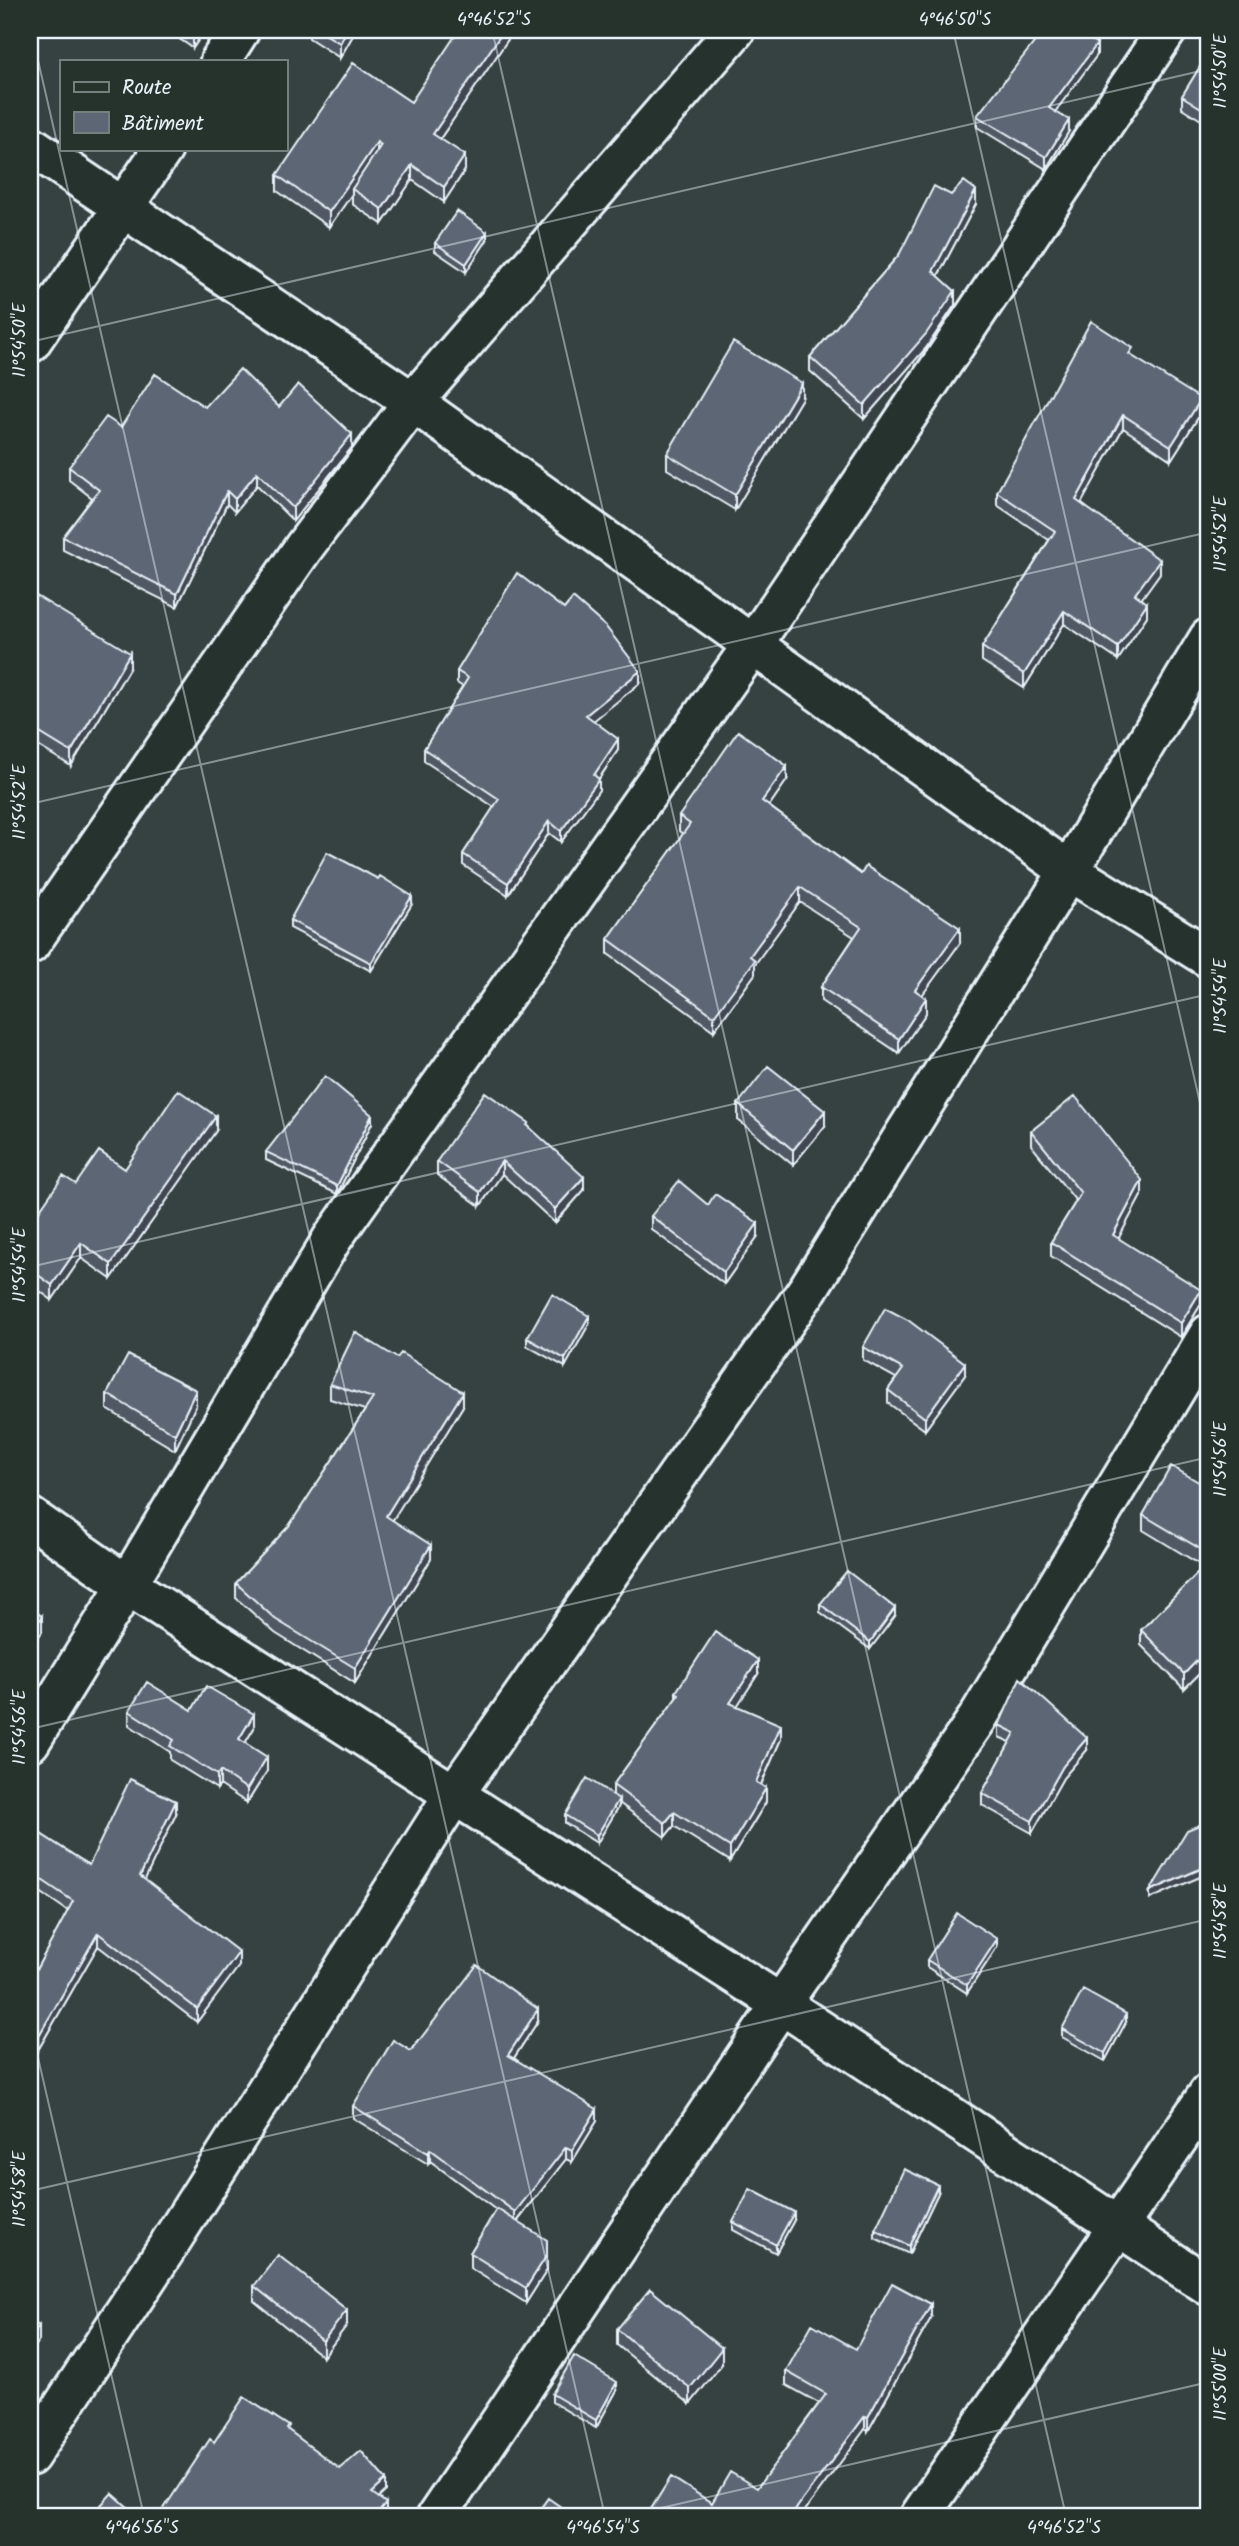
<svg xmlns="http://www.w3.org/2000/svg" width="1239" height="2546" font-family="Kalam,sans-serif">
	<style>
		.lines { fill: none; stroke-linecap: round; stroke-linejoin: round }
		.street-casing { stroke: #e8f1f8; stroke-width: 44 }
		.street { stroke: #26332d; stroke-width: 38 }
		.wall { fill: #505864; stroke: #e8f1f8; stroke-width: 2 }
		.shaded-wall { fill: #414751; stroke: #e8f1f8; stroke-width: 2 }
		.building { fill: #5d6674; stroke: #e8f1f8; stroke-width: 2 }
		.ticks { fill: none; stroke: #e8f1f8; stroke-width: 2; stroke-opacity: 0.45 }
		.neatline { fill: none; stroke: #e8f1f8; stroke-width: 2.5 }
		.ticks-label { font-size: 18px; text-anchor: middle; fill: #e8f1f8 }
	</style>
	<rect width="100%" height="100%" fill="#364242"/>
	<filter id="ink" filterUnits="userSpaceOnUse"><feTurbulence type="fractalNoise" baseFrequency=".0143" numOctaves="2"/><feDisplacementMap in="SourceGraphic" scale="14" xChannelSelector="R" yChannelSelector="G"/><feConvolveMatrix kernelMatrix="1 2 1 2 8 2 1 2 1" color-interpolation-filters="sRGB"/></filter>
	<g filter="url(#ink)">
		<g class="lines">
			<defs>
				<path id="street" d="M220,61L240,30
					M30,145L413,402L1069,871L1209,958
					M30,343L163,149
					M30,944L304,547L413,402L735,30
					M30,1517L127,1585L781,2004L1209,2286
					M30,1742L127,1585L332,1239L754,643L1167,30
					M30,2456L166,2249L453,1796L808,1289L1069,871L1209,638
					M437,2516L781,2004L977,1719L1209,1334
					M920,2516L1209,2093"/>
			</defs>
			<use href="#street" class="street-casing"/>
			<use href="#street" class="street"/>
		</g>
		<path class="wall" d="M166,30H205L193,48Z
			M309,30H356L340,58L309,38Z
			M511,30V35L440,139L465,170L444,202L412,180L382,224L352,204V194L329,227L277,191V175L411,102Z
			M1209,52V125L1182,108V96Z
			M1097,55L1055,112L1069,131L1046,169L977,127V116Z
			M951,195L976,204L938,276L955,305L926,348L864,419L810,371V357Z
			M487,240L466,272L435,251V243Z
			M1133,357L1201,413L1171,460L1123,428L1081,503L1160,573L1141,599L1147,616L1118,660L1064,624L1024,688L982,661V647L1049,540L997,505V492Z
			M802,398L735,510L667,469V454Z
			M205,407H279L352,447L293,521L257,485L235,512L227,504L177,607L63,550V537L92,498L69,480V467L121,427Z
			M30,592L130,667L71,766L30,741Z
			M457,671L640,683L593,720L618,750L599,779V790L561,842L549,833L508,895L463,865V854L494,807L424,761V749L463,687L457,683Z
			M787,780L769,806L861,874L960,943L922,995L926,1013L899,1053L821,1001V987L854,937L800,902L755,964V974L714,1031L608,954V939L683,834L679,831V816Z
			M412,904L371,971L290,928V920Z
			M738,1104L825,1126L793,1165L738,1120Z
			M372,1123L337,1194L266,1160V1152Z
			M529,1127L584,1190L555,1223L502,1174L480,1206L437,1175V1161Z
			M216,1131L111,1279L81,1258L52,1300L30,1284V1209L37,1214L76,1184L125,1169Z
			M1031,1131L1142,1194L1118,1238L1201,1304L1181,1337L1051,1256V1242L1076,1201L1031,1145Z
			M708,1205L758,1236L724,1284L651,1229V1216Z
			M589,1324L565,1367L527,1346V1338Z
			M863,1347L965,1375L925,1430L888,1403V1390L896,1378L863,1360Z
			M330,1384L463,1406L392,1521L431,1559L355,1683L275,1633L236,1598V1583L289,1526L365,1410L330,1399Z
			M107,1394L196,1405L175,1450L107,1409Z
			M1209,1488V1664L1184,1689L1141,1645V1630L1204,1567L1143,1530V1515Z
			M820,1604L895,1616L870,1649L820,1612Z
			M758,1674L737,1706L781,1739L761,1785L766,1802L730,1861L674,1826L665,1837L619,1803V1806L597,1843L565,1823V1815L613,1795V1785L676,1698V1692Z
			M192,1710L254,1728L245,1743L267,1771L247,1803L220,1785L217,1789L170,1760V1752L129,1725V1711Z
			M999,1725L1087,1750L1063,1778L1032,1833L982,1805V1793L1010,1742L999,1737Z
			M176,1814L144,1880L239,1966L197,2022L98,1946L38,2050L30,2045V1981L68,1911L30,1885V1827L89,1865Z
			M997,1947L967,1993L927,1967V1960Z
			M538,2021L514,2058L597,2121L572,2162L566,2159L518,2221L547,2270L526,2303L470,2268V2253L496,2210L430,2161L428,2164L353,2118V2106L411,2051Z
			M1126,2022L1105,2061L1062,2037V2029Z
			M938,2193L909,2254L875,2238V2230Z
			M794,2220L776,2253L733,2230V2222Z
			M254,2286L347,2325L323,2357L254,2301Z
			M931,2318L868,2431L865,2429L801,2516H651V2509L712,2503L757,2488L819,2403L786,2385V2371L856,2349Z
			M617,2329L722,2364L690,2404L617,2345Z
			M617,2390L596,2428L552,2402V2394Z"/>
		<path class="shaded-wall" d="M196,30H205L193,48V34Z
			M347,30H356L340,58V43Z
			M504,30H511V35L433,149V134Z
			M1097,44V55L1049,120V108Z
			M1069,120V131L1046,169V157Z
			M377,142V157L352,189V194L329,227V212Z
			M465,155V170L444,202V187Z
			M412,165V180L382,224V209Z
			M976,190V204L933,285V271Z
			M487,232V240L466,272V264Z
			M955,291V305L926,348L864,419V405Z
			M802,383V398L735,510V495Z
			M1201,399V413L1171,460V446Z
			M1123,415V428L1076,513V500Z
			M352,434V447L293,521V508Z
			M257,472V485L235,512V499Z
			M227,491V504L177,607V594Z
			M1160,560V573L1135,608V594Z
			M1147,603V616L1118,660V647Z
			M1064,611V624L1024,688V674Z
			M130,653V667L71,766V752Z
			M640,671V683L586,727V715Z
			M618,739V750L594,786V775Z
			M787,766V780L762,816V801Z
			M599,779V790L561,842V831Z
			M549,821V833L508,895V883Z
			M800,887V902L755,964V974L714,1031V1016L750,956Z
			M412,896V904L371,971V963Z
			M960,928V943L915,1005V990Z
			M926,998V1013L899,1053V1039Z
			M825,1111V1126L793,1165V1150Z
			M372,1115V1123L337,1194V1186Z
			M216,1116V1131L111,1279V1264Z
			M502,1161V1174L480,1206V1192Z
			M584,1177V1190L555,1223V1209Z
			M1142,1180V1194L1113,1249V1235Z
			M758,1223V1236L724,1284V1272Z
			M81,1243V1258L52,1300V1285Z
			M1201,1290V1304L1181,1337V1323Z
			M589,1316V1324L565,1367V1359Z
			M965,1363V1375L925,1430V1418Z
			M196,1390V1405L175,1450V1434Z
			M463,1392V1406L386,1531V1516Z
			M431,1545V1559L355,1683V1668Z
			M895,1608V1616L870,1649V1642Z
			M42,1616V1632L30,1649V1634Z
			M1209,1648V1664L1184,1689V1674Z
			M758,1660V1674L730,1717V1703Z
			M254,1714V1728L239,1753V1739Z
			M781,1725V1739L756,1796V1782Z
			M1087,1738V1750L1063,1778L1032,1833V1821L1063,1766Z
			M267,1757V1771L247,1803V1789Z
			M220,1771V1785L217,1789V1775Z
			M766,1788V1802L730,1861V1847Z
			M619,1799V1806L597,1843V1835Z
			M176,1801V1814L140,1890V1876Z
			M674,1812V1826L665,1837V1823Z
			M1209,1865V1873L1150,1899V1891Z
			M98,1933V1946L38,2050V2037Z
			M997,1939V1947L967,1993V1985Z
			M239,1952V1966L197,2022V2009Z
			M538,2009V2021L508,2067V2055Z
			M1126,2014V2022L1105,2061V2053Z
			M597,2109V2121L572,2162V2150Z
			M566,2147V2159L515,2224V2212Z
			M430,2149V2161L428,2164V2153Z
			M938,2185V2193L909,2254V2246Z
			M794,2212V2220L776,2253V2245Z
			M547,2255V2270L526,2303V2288Z
			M931,2304V2318L868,2431V2417Z
			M347,2310V2325L323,2357V2341Z
			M39,2326V2341L30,2354V2339Z
			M722,2348V2364L690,2404V2388Z
			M617,2382V2390L596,2428V2420Z
			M865,2416V2429L801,2516H792L798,2506Z
			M386,2480V2491L372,2504V2493Z
			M386,2503V2514L384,2516H376Z"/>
		<path class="building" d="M187,30H196L193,34Z
			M318,30H347L340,43Z
			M459,30H504L433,134L465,155L444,187L412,165L382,209L352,189L381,145L377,142L329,212L277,175L353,63L411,102Z
			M1044,30H1079L1097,44L1049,108L1069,120L1046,157L977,116Z
			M1209,52V113L1182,96Z
			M964,181L976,190L933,271L955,291L926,334L864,405L810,357L899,255L934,186L951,195Z
			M457,211L487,232L466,264L435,243Z
			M1091,321L1133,348L1129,354L1201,399L1171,446L1123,415L1076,500L1160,560L1135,594L1147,603L1118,647L1064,611L1024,674L982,647L1055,531L997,492Z
			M733,342L802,383L735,495L667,454Z
			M240,369L279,407L298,384L352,434L293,508L257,472L235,499L227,491L177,594L63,537L99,490L69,467L106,417L121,427L155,374L205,407Z
			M517,573L564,609L573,598L606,627L640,671L586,715L618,739L594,775L599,779L561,831L549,821L508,883L463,854L499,799L424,749L468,678L457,671Z
			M30,592L130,653L71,752L30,727V690L36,681L30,676Z
			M738,731L787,766L762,801L861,874L866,866L960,928L915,990L926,998L899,1039L821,987L861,927L800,887L750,956L755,960L714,1016L608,939L690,824L679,816Z
			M327,852L378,879L380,876L412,896L371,963L290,920Z
			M768,1066L825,1111L793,1150L738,1104Z
			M325,1076L372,1115L337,1186L266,1152Z
			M178,1090L216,1116L111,1264L81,1243L52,1285L30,1269V1209L37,1214L63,1176L76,1184L99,1151L125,1169Z
			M485,1092L529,1123L527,1125L584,1177L555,1209L502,1161L480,1192L437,1161Z
			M1075,1096L1142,1180L1113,1235L1201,1290L1181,1323L1051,1242L1081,1193L1031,1131Z
			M679,1181L708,1205L715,1194L758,1223L724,1272L651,1216Z
			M552,1294L589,1316L565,1359L527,1338Z
			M885,1308L908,1320L965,1363L925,1418L888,1390L903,1369L863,1347Z
			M355,1332L397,1358L401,1353L463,1392L386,1516L431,1545L355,1668L275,1619L236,1583L289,1526L373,1398L330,1384Z
			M128,1355L196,1390L175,1434L107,1394Z
			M1171,1466L1209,1488V1554L1143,1515Z
			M1209,1562V1648L1184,1674L1141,1630Z
			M847,1571L895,1608L870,1642L820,1604Z
			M30,1608L42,1616L30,1634Z
			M715,1632L758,1660L730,1703L781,1725L756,1782L766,1788L730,1847L674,1812L665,1823L613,1785L679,1694L676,1692Z
			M1020,1678L1087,1738L1063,1766L1032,1821L982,1793L1015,1733L999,1725Z
			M147,1682L192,1710L206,1686L254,1714L239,1739L267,1757L247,1789L220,1771L217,1775L170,1746L174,1740L129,1711Z
			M587,1778L619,1799L597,1835L565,1815Z
			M130,1779L176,1801L140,1876L239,1952L197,2009L98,1933L38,2037L30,2032V1981L73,1901L30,1872V1827L89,1865Z
			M1209,1821V1865L1150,1891L1187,1830Z
			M957,1913L997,1939L967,1985L927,1960Z
			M477,1965L538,2009L508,2055L597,2109L572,2150L566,2147L515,2212L430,2149L428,2153L353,2106L393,2040L411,2051Z
			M1083,1990L1126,2014L1105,2053L1062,2029Z
			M904,2169L938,2185L909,2246L875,2230Z
			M750,2189L794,2212L776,2245L733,2222Z
			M497,2209L547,2240V2255L526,2288L470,2253Z
			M278,2255L347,2310L323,2341L254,2286Z
			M892,2283L931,2304L868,2417L865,2416L798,2506L792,2516H663L651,2509L671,2477L712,2503L730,2472L757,2488L826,2394L786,2371L812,2324L856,2349Z
			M650,2289L722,2348L690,2388L617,2329Z
			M30,2320L39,2326L30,2339Z
			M574,2356L617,2382L596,2420L552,2394Z
			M244,2397L289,2426L287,2429L340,2469L361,2451L386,2480L372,2493L386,2503L376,2516H226L224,2515L223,2516H159L210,2439L214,2442Z
			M112,2493L138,2516H91Z
			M548,2498L574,2516H535Z"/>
	</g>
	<path class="ticks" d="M31,30L605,2516M492,30L1066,2516M953,30L1209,1142M30,342L1209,69M30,804L1209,532M30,1267L1209,994M30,1729L1209,1457M30,2023L144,2516M30,2191L1209,1919M626,2516L1209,2382"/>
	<rect width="1239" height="2546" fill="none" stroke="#26332d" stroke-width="77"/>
	<rect x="60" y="60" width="228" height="91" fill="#26332d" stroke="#747f7e" stroke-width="2"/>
	<rect x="74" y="82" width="35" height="10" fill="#26332d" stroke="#747f7e" stroke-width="2"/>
	<text x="122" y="94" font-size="21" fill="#e8f1f8">Route</text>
	<rect x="74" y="112" width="35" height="21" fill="#5d6674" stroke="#747f7e" stroke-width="2"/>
	<text x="122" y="130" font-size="21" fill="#e8f1f8">Bâtiment</text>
	<rect x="38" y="38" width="1162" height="2470" class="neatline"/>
	<g class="ticks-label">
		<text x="494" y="25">4°46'52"S</text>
		<text x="955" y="25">4°46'50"S</text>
		<text transform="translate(1220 71) rotate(-90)" y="6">11°54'50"E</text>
		<text transform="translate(19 340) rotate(-90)" y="6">11°54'50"E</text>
		<text transform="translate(1220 534) rotate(-90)" y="6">11°54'52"E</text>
		<text transform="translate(19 802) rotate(-90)" y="6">11°54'52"E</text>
		<text transform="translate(1220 996) rotate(-90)" y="6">11°54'54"E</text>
		<text transform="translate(19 1265) rotate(-90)" y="6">11°54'54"E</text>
		<text transform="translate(1220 1459) rotate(-90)" y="6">11°54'56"E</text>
		<text transform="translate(19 1727) rotate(-90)" y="6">11°54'56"E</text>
		<text transform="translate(1220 1921) rotate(-90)" y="6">11°54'58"E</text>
		<text transform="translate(19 2189) rotate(-90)" y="6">11°54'58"E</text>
		<text transform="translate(1220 2384) rotate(-90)" y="6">11°55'00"E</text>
		<text x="142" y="2533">4°46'56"S</text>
		<text x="603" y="2533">4°46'54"S</text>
		<text x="1064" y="2533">4°46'52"S</text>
	</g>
</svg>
